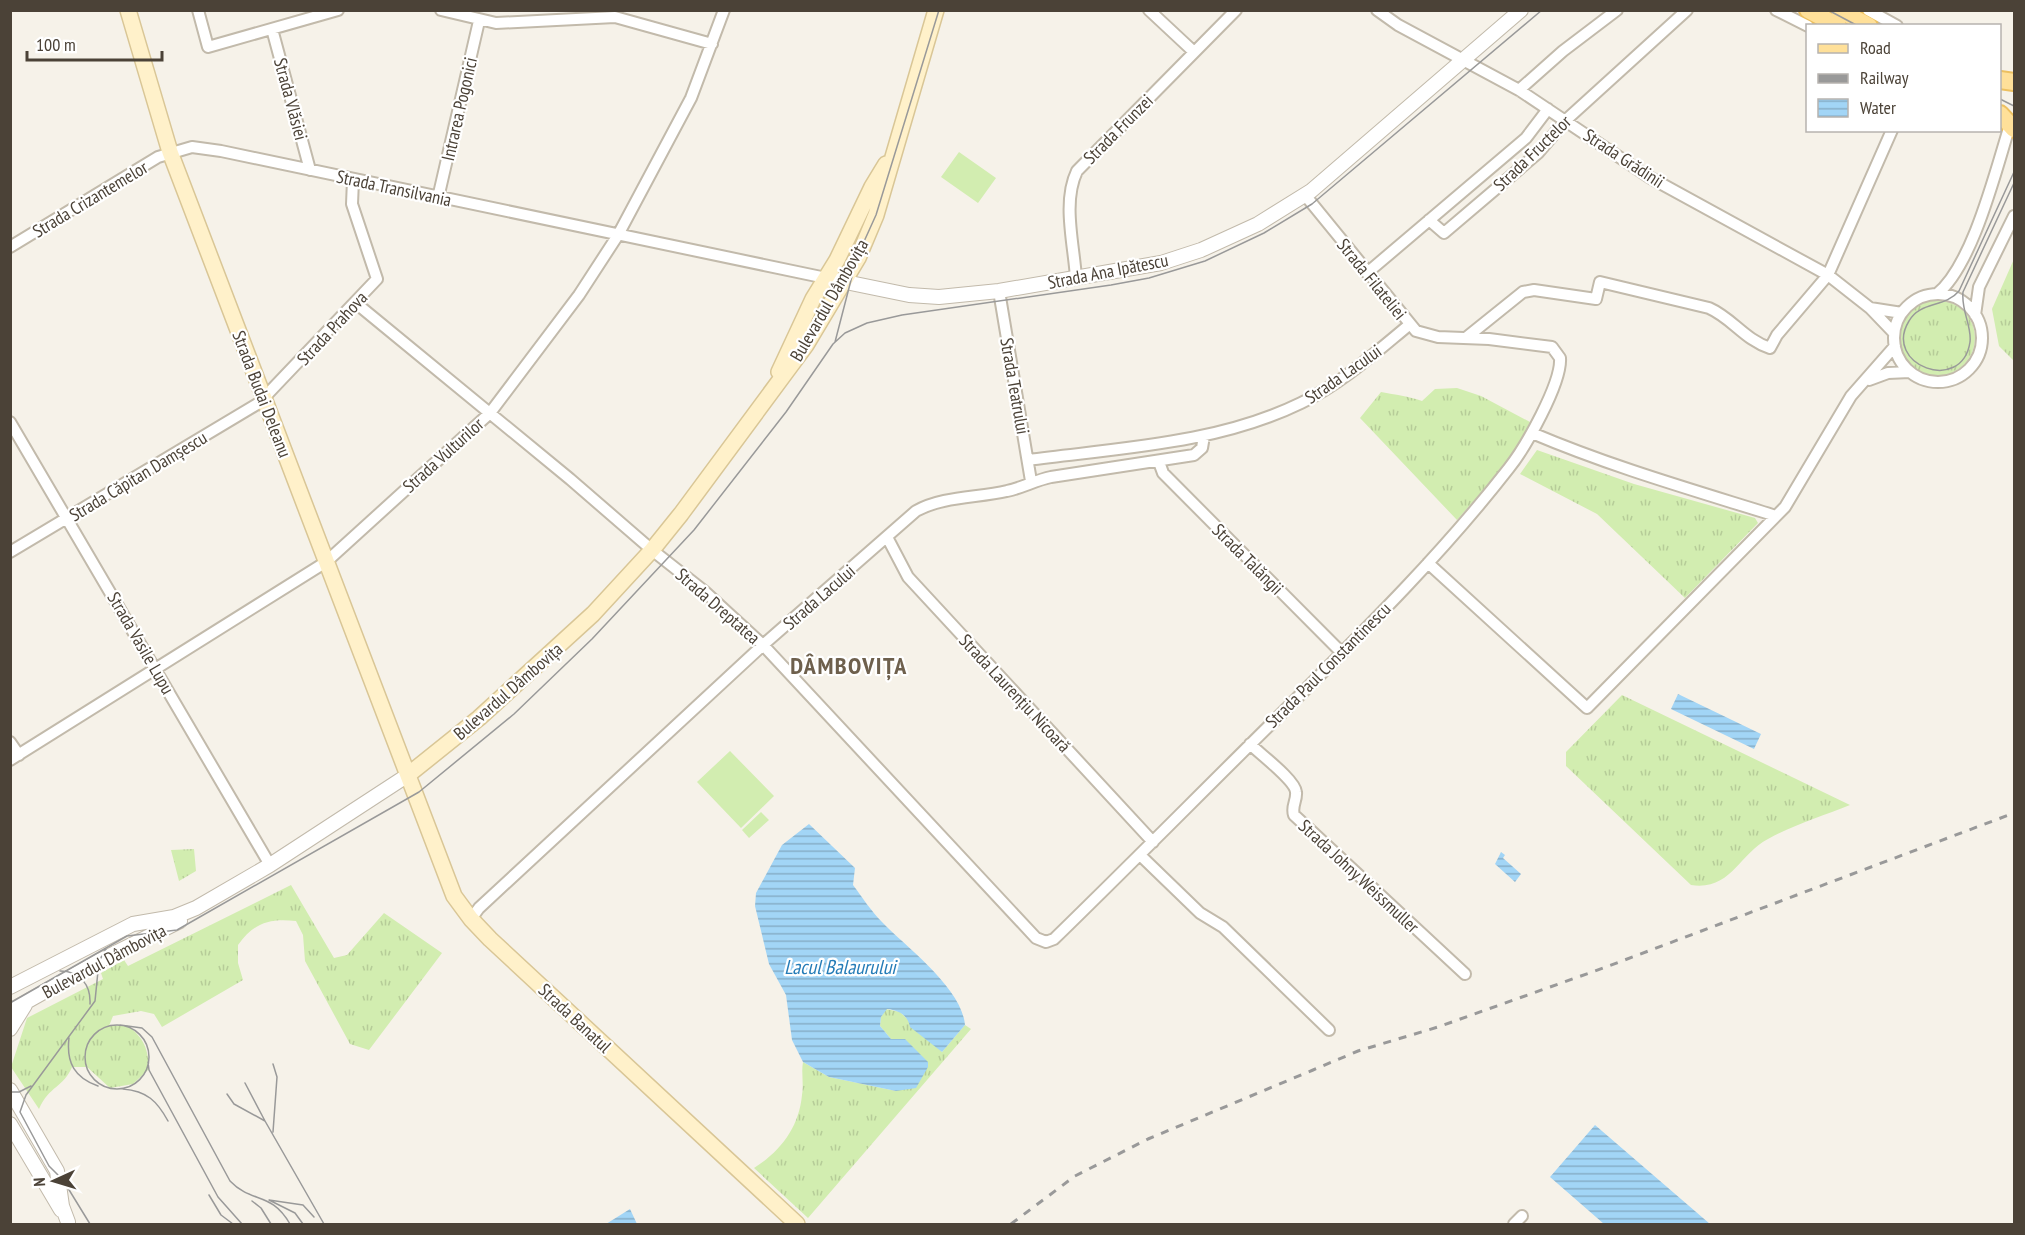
<svg xmlns="http://www.w3.org/2000/svg" width="2025" height="1235" font-family="'PT Sans Narrow',sans-serif">
	<style>
		.grass { fill: url(#grass-tufts) }
		.pitch { fill: #d2edb0 }
		.water { fill: url(#water-rules) }
		.lines { fill: none; stroke-linecap: round; stroke-linejoin: round }
		.minor-casing { stroke: #c2baab; stroke-width: 14 }
		.tertiary-casing { stroke: #c2baab; stroke-width: 16 }
		.secondary-casing { stroke: #d9c696; stroke-width: 18 }
		.primary-casing { stroke: #edc060; stroke-width: 20 }
		.minor { stroke: #fff; stroke-width: 10 }
		.tertiary { stroke: #fff; stroke-width: 14 }
		.secondary { stroke: #fff1ca; stroke-width: 15 }
		.primary { stroke: #ffe099; stroke-width: 16 }
		.tram { stroke: #999; stroke-width: 1.5 }
		.rail { stroke: #999; stroke-width: 3; stroke-dasharray: 8 8; stroke-linecap: butt }
		.labels { text-anchor: middle; dominant-baseline: central; stroke-width: 4.5; stroke-linejoin: round; paint-order: stroke }
		.street-label { font-size: 18px; fill: #4b4237; stroke: #fff }
		.water-label { font-size: 20px; font-style: italic; fill: #257cb7; stroke: #fff }
		.district-label { font-size: 24px; font-weight: bold; letter-spacing: 1.5px; fill: #6e604d; stroke: #fff }
	</style>
	<defs>
		<pattern id="grass-tufts" width="24" height="20" patternUnits="userSpaceOnUse" patternTransform="scale(1.5)"><rect width="24" height="20" fill="#d2edb0"/><path d="M3 7l-1-3M5 7V3M7 7l1-3M15 17l-1-3M17 17v-4M19 17l1-3" fill="none" stroke="#b6cc98"/></pattern>
		<pattern id="water-rules" width="6" height="5" patternUnits="userSpaceOnUse" patternTransform="scale(1.5)"><rect width="6" height="5" fill="#a2d5f6"/><path d="M0 2.5h6" fill="none" stroke="#86aec8"/></pattern>
	</defs>
	<rect width="100%" height="100%" fill="#f6f2e9"/>
	<path class="grass" d="M2014,259V361L1999,346L1992,309Z
		M1899 338a38 38 0 1 1 76 0a38 38 0 1 1-76 0Z
		M1457,388L1481,396L1530,422L1517,452L1457,520L1360,418L1381,392C1396,395 1408,396 1422,401L1435,389Z
		M1537,450L1634,484L1755,518L1758,523L1685,598L1597,514L1520,474Z
		M1622,695L1850,805C1823,816 1793,825 1768,839C1739,854 1731,891 1691,885L1566,766V752Z
		M194,849L196,871L179,881L171,850Z
		M291,885L334,958L347,955L384,913L442,953L369,1050L350,1044L305,961L303,935L296,921C269,918 254,923 238,945V963L243,980L162,1027L154,1014L141,1011L113,1016L109,1026L127,1025C144,1038 148,1048 149,1069L133,1084L110,1088L87,1067H72C64,1087 49,1086 39,1109L11,1067L27,1018L103,979L101,973L124,960L128,966Z
		M886,1009L900,1012L942,1052L965,1025L971,1029L808,1218L754,1168C781,1151 799,1127 802,1095C804,1084 801,1073 803,1062L829,1077L896,1091L905,1039H891L880,1026L881,1017Z"/>
	<path class="pitch" d="M959,152L996,178L978,203L941,177Z
		M730,751L774,796L741,828L697,782Z
		M761,812L769,820L749,838L742,830Z"/>
	<path class="water" d="M1678,694L1761,734L1754,749L1671,709Z
		M809,824L855,868L853,885C862,897 871,911 882,922C907,948 962,988 965,1025L942,1052L910,1027C908,1015 898,1010 887,1009L881,1017L880,1026L891,1039H905L928,1062V1067L916,1088L896,1091L829,1077L803,1062L792,1040L786,995L769,964L755,906L756,893L782,845Z
		M1501,852L1505,855L1503,858L1521,874L1515,882L1495,864Z
		M1595,1125L1710,1224H1604L1550,1177Z
		M630,1209L637,1224H606Z"/>
	<g class="lines">
		<defs>
			<path id="minor" d="M198,10L208,47L338,10
				M441,10L496,23L615,17L712,44
				M1149,10L1194,52
				M1377,10L1398,25L1519,90L1649,177L1828,275L1870,308L1894,333
				M1776,10L1808,26
				M1868,10L1897,26
				M272,29L310,170
				M1519,90L1563,51L1617,10
				M438,198L479,21
				M1429,220L1444,233L1538,153L1566,120L1687,10
				M10,247L158,157L192,147L221,151L826,278
				M1367,273L1526,138L1548,109
				M1076,278C1074,245 1062,202 1077,171L1236,10
				M999,291L1031,481
				M1937,294C1973,265 1996,169 2010,125L2006,124
				M1894 338a44 44 0 1 1 88 0a44 44 0 1 1-88 0Z
				M357,304L570,479L652,550L704,591L763,645L1036,938L1046,942L1054,939C1129,866 1203,791 1277,718C1357,638 1439,558 1509,468C1525,448 1562,383 1560,358L1552,347L1489,339L1438,337L1416,331L1305,195
				M1870,308L1902,313
				M1975,315L1979,287L2014,216
				M1467,337L1523,292L1534,290L1596,299L1600,282L1709,308C1732,318 1745,340 1770,348L1777,335L1828,275L1892,130
				M1869,380L1888,373L1910,372
				M10,422L270,865
				M1532,433C1612,467 1693,490 1776,516
				M1028,460C1119,448 1217,444 1301,403C1341,384 1375,353 1409,325
				M1159,462L1163,473L1342,653
				M887,537L908,577L1153,842
				M10,552L259,403L377,279L352,204L353,180
				M1428,563L1587,708L1785,507L1851,396L1895,346
				M10,742L19,755
				M1250,744C1260,754 1295,780 1296,792C1297,801 1291,806 1294,815L1465,974
				M10,760L326,562L490,413L579,295L618,235L691,98L724,10
				M1140,855L1200,913L1223,927L1329,1030
				M471,919L479,908L763,645L916,511C943,496 977,498 1007,491C1022,488 1036,480 1051,477L1194,455L1202,448L1204,436
				M1514,1224L1522,1216"/>
			<path id="tertiary" d="M826,278L909,295L939,297L999,291L1161,263L1201,250L1258,224L1311,191L1521,10
				M10,987L133,924L174,917L196,908L270,865L408,775
				M10,1011L99,961L180,921
				M10,1029L25,1005
				M10,1090L57,1171L62,1206L68,1222
				M10,1124L61,1210"/>
			<path id="secondary" d="M128,10L170,152L454,896L471,919L490,939L797,1224
				M779,372L813,299L837,260L872,187L886,164
				M408,775L479,718L593,614L652,550L681,514L806,345L858,258L876,215L936,10"/>
			<path id="primary" d="M1808,10L1838,26
				M1839,10L1869,26
				M2000,80L2014,82
				M2000,114L2014,129"/>
		</defs>
		<use href="#minor" class="minor-casing"/>
		<use href="#tertiary" class="tertiary-casing"/>
		<use href="#secondary" class="secondary-casing"/>
		<use href="#primary" class="primary-casing"/>
		<use href="#minor" class="minor"/>
		<use href="#tertiary" class="tertiary"/>
		<use href="#secondary" class="secondary"/>
		<use href="#primary" class="primary"/>
		<path class="tram" d="M1828,10L1858,26
			M2000,99L2014,106
			M2014,172L1959,291C1945,308 1920,301 1909,321C1882,365 1962,395 1970,342C1972,326 1961,311 1963,292L2014,183
			M835,342L857,257L876,215L939,10
			M60,971C80,971 91,985 90,1004
			M10,1003L127,936L177,930L419,792L514,714L592,639L694,530L786,412L833,344L845,333L867,323L902,315L1111,285L1149,278L1205,261L1264,233L1312,204L1542,10
			M120,1025L142,1028L152,1037L230,1181C252,1204 271,1191 290,1224
			M85 1057a32 32 0 1 1 64 0a32 32 0 1 1-64 0Z
			M69,1038C66,1063 75,1078 98,1086
			M148,1062L149,1070L218,1197L242,1224
			M245,1083L265,1121
			M123,1089C147,1091 157,1101 168,1121
			M10,1092H19L31,1086
			M227,1094L234,1104L265,1121L324,1224
			M273,1132L277,1077L273,1064
			M209,1195L221,1215L233,1224
			M252,1201L261,1208L271,1224
			M90,1224L63,1180L49,1166L20,1112L26,1095L95,1001L99,961L106,949
			M303,1224L295,1213L269,1200L303,1205L314,1217"/>
		<path class="rail" d="M1011,1224L1075,1176L1148,1139L1313,1070L1358,1051L1438,1027L1606,967L2014,813"/>
	</g>
	<g class="labels">
		<g class="street-label">
			<text transform="translate(291 99) rotate(75)">Strada Vlăsiei</text>
			<text transform="translate(459 109) rotate(-77)">Intrarea Pogonici</text>
			<text transform="translate(1118 129) rotate(-45)">Strada Frunzei</text>
			<text transform="translate(1532 153) rotate(-44)">Strada Fructelor</text>
			<text transform="translate(1624 158) rotate(33)">Strada Grădinii</text>
			<text transform="translate(394 188) rotate(12)">Strada Transilvania</text>
			<text transform="translate(90 199) rotate(-31)">Strada Crizantemelor</text>
			<text transform="translate(1108 271) rotate(-11)">Strada Ana Ipătescu</text>
			<text transform="translate(1372 279) rotate(51)">Strada Filateliei</text>
			<text transform="translate(829 300) rotate(-60)">Bulevardul Dâmbovița</text>
			<text transform="translate(332 328) rotate(-47)">Strada Prahova</text>
			<text transform="translate(1343 374) rotate(-35)">Strada Lacului</text>
			<text transform="translate(1015 386) rotate(80)">Strada Teatrului</text>
			<text transform="translate(262 394) rotate(69)">Strada Budai Deleanu</text>
			<text transform="translate(443 455) rotate(-42)">Strada Vulturilor</text>
			<text transform="translate(138 476) rotate(-31)">Strada Căpitan Damșescu</text>
			<text transform="translate(1248 559) rotate(45)">Strada Talăngii</text>
			<text transform="translate(819 597) rotate(-41)">Strada Lacului</text>
			<text transform="translate(718 606) rotate(41)">Strada Dreptatea</text>
			<text transform="translate(141 643) rotate(60)">Strada Vasile Lupu</text>
			<text transform="translate(1328 665) rotate(-45)">Strada Paul Constantinescu</text>
			<text transform="translate(508 691) rotate(-41)">Bulevardul Dâmbovița</text>
			<text transform="translate(1015 693) rotate(47)">Strada Laurențiu Nicoară</text>
			<text transform="translate(1359 876) rotate(43)">Strada Johny Weissmuller</text>
			<text transform="translate(104 961) rotate(-28)">Bulevardul Dâmbovița</text>
			<text transform="translate(575 1018) rotate(43)">Strada Banatul</text>
		</g>
		<g class="water-label">
			<text x="840" y="967">Lacul Balaurului</text>
		</g>
		<g class="district-label">
			<text x="849" y="665">DÂMBOVIȚA</text>
		</g>
	</g>
	<rect width="2025" height="1235" fill="none" stroke="#4b4237" stroke-width="24"/>
	<rect x="1806" y="24" width="195" height="108" fill="#ffffff" stroke="#b7b3af" stroke-width="1.5"/>
	<rect x="1818" y="44" width="30" height="9" fill="#ffe099" stroke="#b7b3af" stroke-width="1.5"/>
	<text x="1860" y="54" font-size="18" fill="#4b4237">Road</text>
	<rect x="1818" y="74" width="30" height="9" fill="#999999" stroke="#b7b3af" stroke-width="1.5"/>
	<text x="1860" y="84" font-size="18" fill="#4b4237">Railway</text>
	<rect x="1818" y="99" width="30" height="18" fill="url(#water-rules)" stroke="#b7b3af" stroke-width="1.5"/>
	<text x="1860" y="114" font-size="18" fill="#4b4237">Water</text>
	<g transform="translate(54 1181) rotate(266)" stroke="#ffffff" stroke-width="4.5" paint-order="stroke">
	<path d="M0-4.5L10 22L0 15L-10 22Z" fill="#4b4237"/>
	<text y="-9" font-size="16" font-weight="bold" text-anchor="middle" fill="#4b4237">N</text>
	</g>
	<path d="M27 51v9h135v-9" fill="none" stroke="#4b4237" stroke-width="3"/>
	<text x="36" y="51" font-size="18" fill="#4b4237" stroke="#ffffff" stroke-width="4.5" paint-order="stroke">100 m</text>
</svg>
